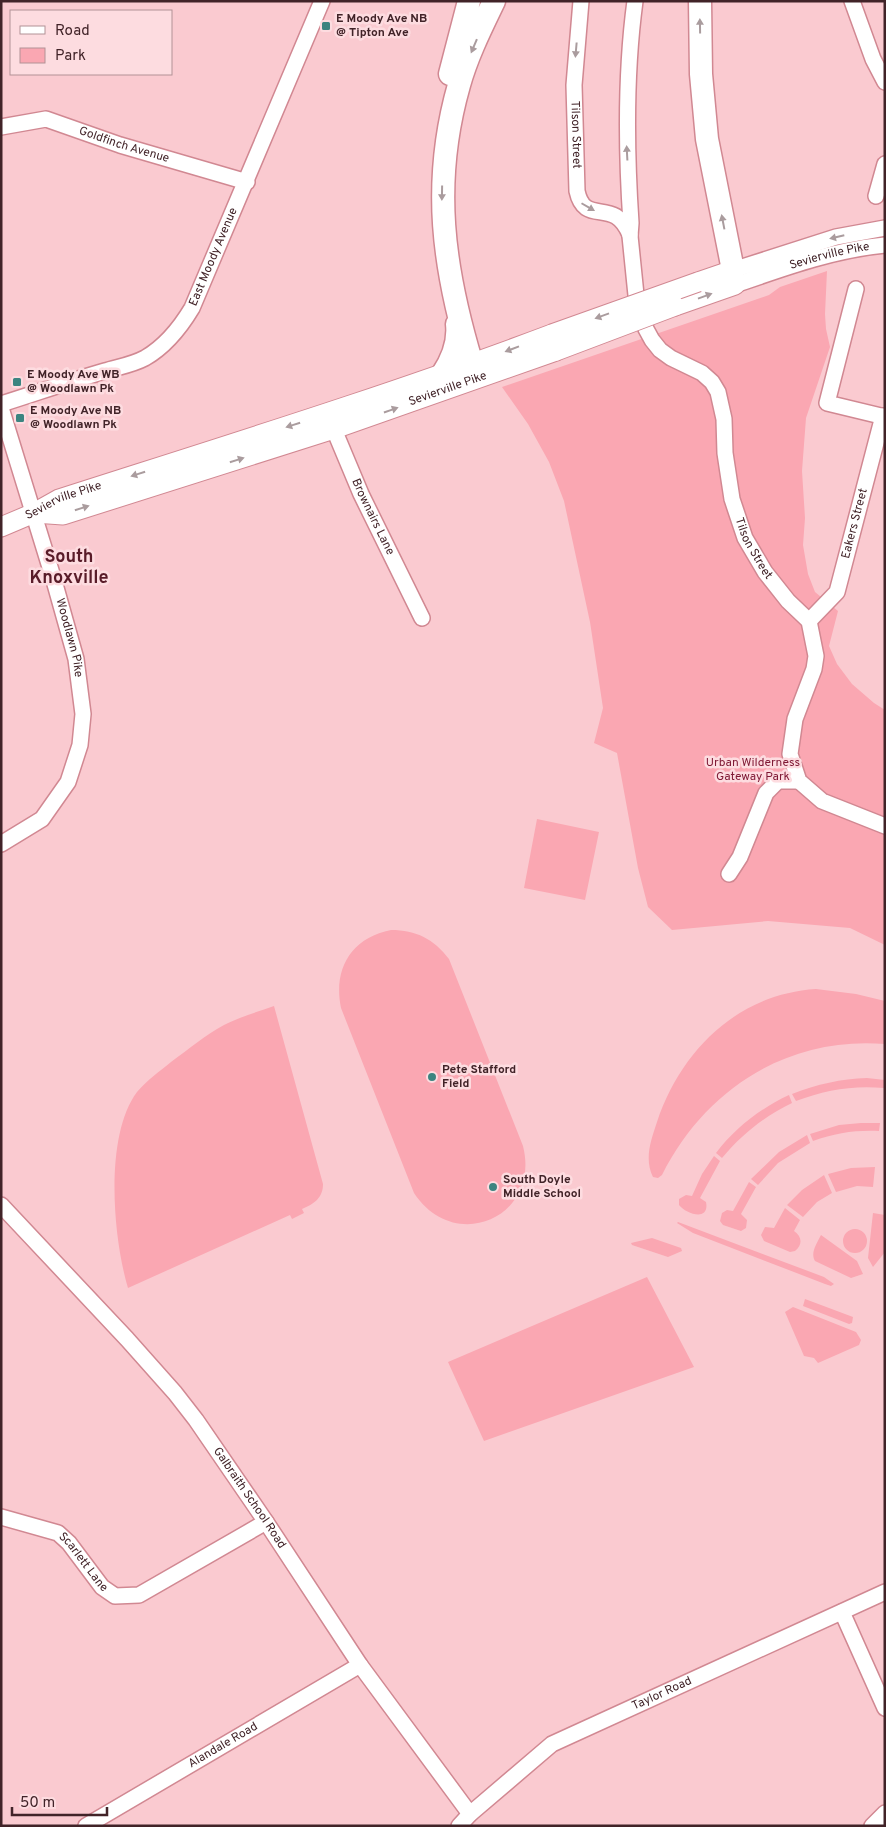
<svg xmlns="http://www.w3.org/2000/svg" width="886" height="1827" font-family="Overpass,sans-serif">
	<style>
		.green { fill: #faa7b2 }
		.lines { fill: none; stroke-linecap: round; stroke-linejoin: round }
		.minor-casing { stroke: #d18892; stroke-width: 18 }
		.major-casing { stroke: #d18892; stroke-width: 21 }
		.highway-casing { stroke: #d18892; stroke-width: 25 }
		.minor { stroke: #fff; stroke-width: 15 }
		.major { stroke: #fff; stroke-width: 19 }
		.highway { stroke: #fff; stroke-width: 22 }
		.major-bridge-casing { stroke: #d18892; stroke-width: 21; stroke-linecap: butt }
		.major-bridge { stroke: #fff; stroke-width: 19 }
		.oneway { fill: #aa9c9e }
		.poi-dot { fill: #3c8480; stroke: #fddce0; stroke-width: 2 }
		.labels { text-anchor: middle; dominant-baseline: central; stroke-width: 5; stroke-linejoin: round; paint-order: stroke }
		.poi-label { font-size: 12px; font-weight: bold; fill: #412328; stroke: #fddce0; text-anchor: start }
		.street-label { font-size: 12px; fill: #412328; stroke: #fddce0 }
		.park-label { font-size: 12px; fill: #801a36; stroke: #fddce0 }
		.district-label { font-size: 18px; font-weight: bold; fill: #591c29; stroke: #fddce0 }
	</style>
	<rect width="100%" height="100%" fill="#facad0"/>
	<path class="green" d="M827,271L825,314L826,329L830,347L806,418L802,471L805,518L803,545L808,574L815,592L838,611L829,646L837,664L852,684L874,703L885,710V945L850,928L768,921L672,930L648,907L638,868L617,753L594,743L603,708L590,622L564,501L549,462L528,424L502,387L769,295L780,287Z
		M537,819L599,832L585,900L524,888Z
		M391,930C416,930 434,939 449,959L523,1146C541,1217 455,1255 414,1193L341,1008C333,969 351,938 391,930Z
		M816,989L856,994L885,1001V1044C788,1036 705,1089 662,1175L658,1178L653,1177C644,1159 651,1140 657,1122C681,1050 738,994 816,989Z
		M274,1006L323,1184C323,1198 314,1204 302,1209L304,1213L292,1219L290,1215L128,1288C113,1238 104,1136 137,1092C146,1081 160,1071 171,1062C189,1049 205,1035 224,1025C240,1017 257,1012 274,1006Z
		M867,1078L885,1080L884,1088C853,1085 825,1090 796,1101L792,1094C817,1084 841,1079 867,1078Z
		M789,1095L792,1103C765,1116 742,1134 722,1158L716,1153C735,1128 761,1108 789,1095Z
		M861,1123H880L879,1131C856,1130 835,1133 813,1141L810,1134L839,1125Z
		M807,1135L810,1143L778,1163L758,1185L751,1179L779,1152Z
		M714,1156L720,1161L700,1198L706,1202C710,1222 686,1214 679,1205V1199L686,1195L692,1196L702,1174Z
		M875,1167L873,1187L857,1186L836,1192L828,1174L851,1168Z
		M824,1175L832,1193L817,1202L803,1217L787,1205L802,1190Z
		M749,1182L756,1187L741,1214L747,1220L746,1228L741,1231L723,1225L720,1221L722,1213L727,1210L733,1211Z
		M785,1208L800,1220L794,1231C802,1236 803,1245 795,1251L790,1252L764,1241L761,1235L765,1227L774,1228Z
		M873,1213L885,1215V1252L873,1267L868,1258Z
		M678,1222L824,1277L834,1284L831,1286L825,1284L693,1233L677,1223Z
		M843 1241a12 12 0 1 1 24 0a12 12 0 1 1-24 0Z
		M821,1235L857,1261L863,1274L851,1278L815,1261C810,1253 817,1243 821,1235Z
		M652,1238L681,1248L682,1251L668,1257L632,1245L631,1243Z
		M647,1277L694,1367L484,1441L448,1362Z
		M805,1299L853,1317L852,1323L849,1324L803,1306Z
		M793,1307L856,1332L861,1340L859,1345L818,1363L814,1358L804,1356L785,1312Z"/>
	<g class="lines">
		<defs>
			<g id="minor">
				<path id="s1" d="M581,1L574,85L577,191C585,228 614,195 630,235"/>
				<path id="s2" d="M635,1C625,75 626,149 631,223L630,236L636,295L646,329L652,340L660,350L671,358L702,373L712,382L718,392L724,419L725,453L732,499L745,538L765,572L788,601L809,621L816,656L814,669L795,719L790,754L799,781L822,801L885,826"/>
				<path d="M852,1L873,59L885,82"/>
				<path id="s3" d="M1,127L46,119L120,145L247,182"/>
				<path d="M876,196L885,164"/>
				<path d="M733,270L836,237L885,228"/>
				<path id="s4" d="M735,285C784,268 833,250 885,245"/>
				<path d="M856,289L827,403L885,417"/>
				<path id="s5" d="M1,404C36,393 70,381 105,371C118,367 132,365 145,358C166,346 180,328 192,308L322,1"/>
				<path id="s6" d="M1,408L53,577L76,659L83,714L80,745L68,782L42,819L1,844"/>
				<path id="s7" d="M330,420L361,494L422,618"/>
				<path id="s8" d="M809,621L837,592L883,416"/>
				<path d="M729,874L740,857L766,793L778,781H799"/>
				<path id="s9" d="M1,1205L127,1339L175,1393L196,1420L266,1522L360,1665L470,1814"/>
				<path id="s10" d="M1,1517L58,1533L69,1543L102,1587L115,1596L139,1595L266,1522"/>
				<path d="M842,1612L885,1708"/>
				<path id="s11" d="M86,1826L360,1665"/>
				<path id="s12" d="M459,1826L470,1814L552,1744L885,1592"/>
				<path d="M872,1826L885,1813"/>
			</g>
			<g id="major">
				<path d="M675,306L735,285L733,270L698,282"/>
				<path id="s13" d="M34,513L63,515L334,429L556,351"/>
				<path id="s14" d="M1,527L34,513L59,499C224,446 390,395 552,334"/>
			</g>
			<path id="highway" d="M700,1L701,74L707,139L733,270
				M450,74L469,1
				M472,364C443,268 431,183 459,85C467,56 481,28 494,1
				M442,375C452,360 459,342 457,324"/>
		</defs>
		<use href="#minor" class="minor-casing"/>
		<use href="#major" class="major-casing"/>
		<use href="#highway" class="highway-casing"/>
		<use href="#minor" class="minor"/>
		<use href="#major" class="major"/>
		<use href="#highway" class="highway"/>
		<defs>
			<path id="major-bridge" d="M552,334L698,282
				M556,351L675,306"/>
		</defs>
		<use href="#major-bridge" class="major-bridge-casing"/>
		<use href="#major-bridge" class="major-bridge"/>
	</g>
	<defs><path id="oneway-solid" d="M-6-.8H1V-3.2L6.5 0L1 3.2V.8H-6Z" transform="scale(1.25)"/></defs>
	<g class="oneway">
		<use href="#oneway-solid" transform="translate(700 26) rotate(-91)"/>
		<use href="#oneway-solid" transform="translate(474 46) rotate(113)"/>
		<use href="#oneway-solid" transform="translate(576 50) rotate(95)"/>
		<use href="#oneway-solid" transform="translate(627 153) rotate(-93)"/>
		<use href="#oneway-solid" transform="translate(442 193) rotate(91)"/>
		<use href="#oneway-solid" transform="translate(588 207) rotate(30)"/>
		<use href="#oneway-solid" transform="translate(723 222) rotate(-101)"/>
		<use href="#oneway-solid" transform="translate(837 237) rotate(167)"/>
		<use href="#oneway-solid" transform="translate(705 296) rotate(-20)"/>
		<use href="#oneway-solid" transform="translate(602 316) rotate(160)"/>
		<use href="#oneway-solid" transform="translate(512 349) rotate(159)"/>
		<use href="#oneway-solid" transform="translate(391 410) rotate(-19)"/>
		<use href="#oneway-solid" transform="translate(293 425) rotate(162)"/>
		<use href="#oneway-solid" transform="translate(237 460) rotate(-17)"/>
		<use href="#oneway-solid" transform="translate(138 474) rotate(162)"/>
		<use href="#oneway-solid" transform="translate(82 508) rotate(-18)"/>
	</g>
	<g class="poi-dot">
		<rect x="321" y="21" width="10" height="10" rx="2.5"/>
		<rect x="12" y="377" width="10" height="10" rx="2.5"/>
		<rect x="15" y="413" width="10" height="10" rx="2.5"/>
		<circle cx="432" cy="1077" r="5"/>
		<circle cx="493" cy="1187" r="5"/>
	</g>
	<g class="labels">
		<g class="poi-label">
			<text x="336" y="19">E Moody Ave NB<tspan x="336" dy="14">@ Tipton Ave</tspan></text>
			<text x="27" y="375">E Moody Ave WB<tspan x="27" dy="14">@ Woodlawn Pk</tspan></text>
			<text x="30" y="411">E Moody Ave NB<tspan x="30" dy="14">@ Woodlawn Pk</tspan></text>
			<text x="442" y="1070">Pete Stafford<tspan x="442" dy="14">Field</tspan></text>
			<text x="503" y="1180">South Doyle<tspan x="503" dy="14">Middle School</tspan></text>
		</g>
		<g class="street-label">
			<text stroke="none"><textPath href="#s1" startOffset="134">Tilson Street</textPath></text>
			<text stroke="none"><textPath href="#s3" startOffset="128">Goldfinch Avenue</textPath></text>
			<text stroke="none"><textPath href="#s5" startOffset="276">East Moody Avenue</textPath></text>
			<text stroke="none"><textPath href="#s4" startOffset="99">Sevierville Pike</textPath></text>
			<text stroke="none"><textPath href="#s13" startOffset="434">Sevierville Pike</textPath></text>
			<text stroke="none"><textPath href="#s14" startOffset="68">Sevierville Pike</textPath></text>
			<text stroke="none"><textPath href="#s7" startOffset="106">Brownairs Lane</textPath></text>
			<text stroke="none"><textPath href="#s8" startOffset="111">Eakers Street</textPath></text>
			<text stroke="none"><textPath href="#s2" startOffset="591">Tilson Street</textPath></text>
			<text stroke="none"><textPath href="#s6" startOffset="240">Woodlawn Pike</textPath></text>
			<text stroke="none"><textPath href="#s9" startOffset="385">Galbraith School Road</textPath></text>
			<text stroke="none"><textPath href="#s10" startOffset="98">Scarlett Lane</textPath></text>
			<text stroke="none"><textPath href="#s12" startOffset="245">Taylor Road</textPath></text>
			<text stroke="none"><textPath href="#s11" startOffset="159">Alandale Road</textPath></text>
		</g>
		<g class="park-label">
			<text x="753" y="763">Urban Wilderness<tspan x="753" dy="14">Gateway Park</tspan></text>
		</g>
		<g class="district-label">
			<text x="69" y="557">South<tspan x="69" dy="21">Knoxville</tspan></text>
		</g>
	</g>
	<rect width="886" height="1827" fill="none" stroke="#412328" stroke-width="5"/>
	<rect x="10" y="10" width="162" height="65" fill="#fddce0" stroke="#b29296"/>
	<rect x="20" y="26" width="25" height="8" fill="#ffffff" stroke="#b29296"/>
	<text x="55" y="35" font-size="15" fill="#412328">Road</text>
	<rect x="20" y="48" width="25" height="15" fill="#faa7b2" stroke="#b29296"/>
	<text x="55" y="60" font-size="15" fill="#412328">Park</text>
	<path d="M12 1807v8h95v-8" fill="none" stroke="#412328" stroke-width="2.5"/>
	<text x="20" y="1807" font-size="15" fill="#412328" stroke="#fddce0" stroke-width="4" paint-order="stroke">50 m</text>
</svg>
